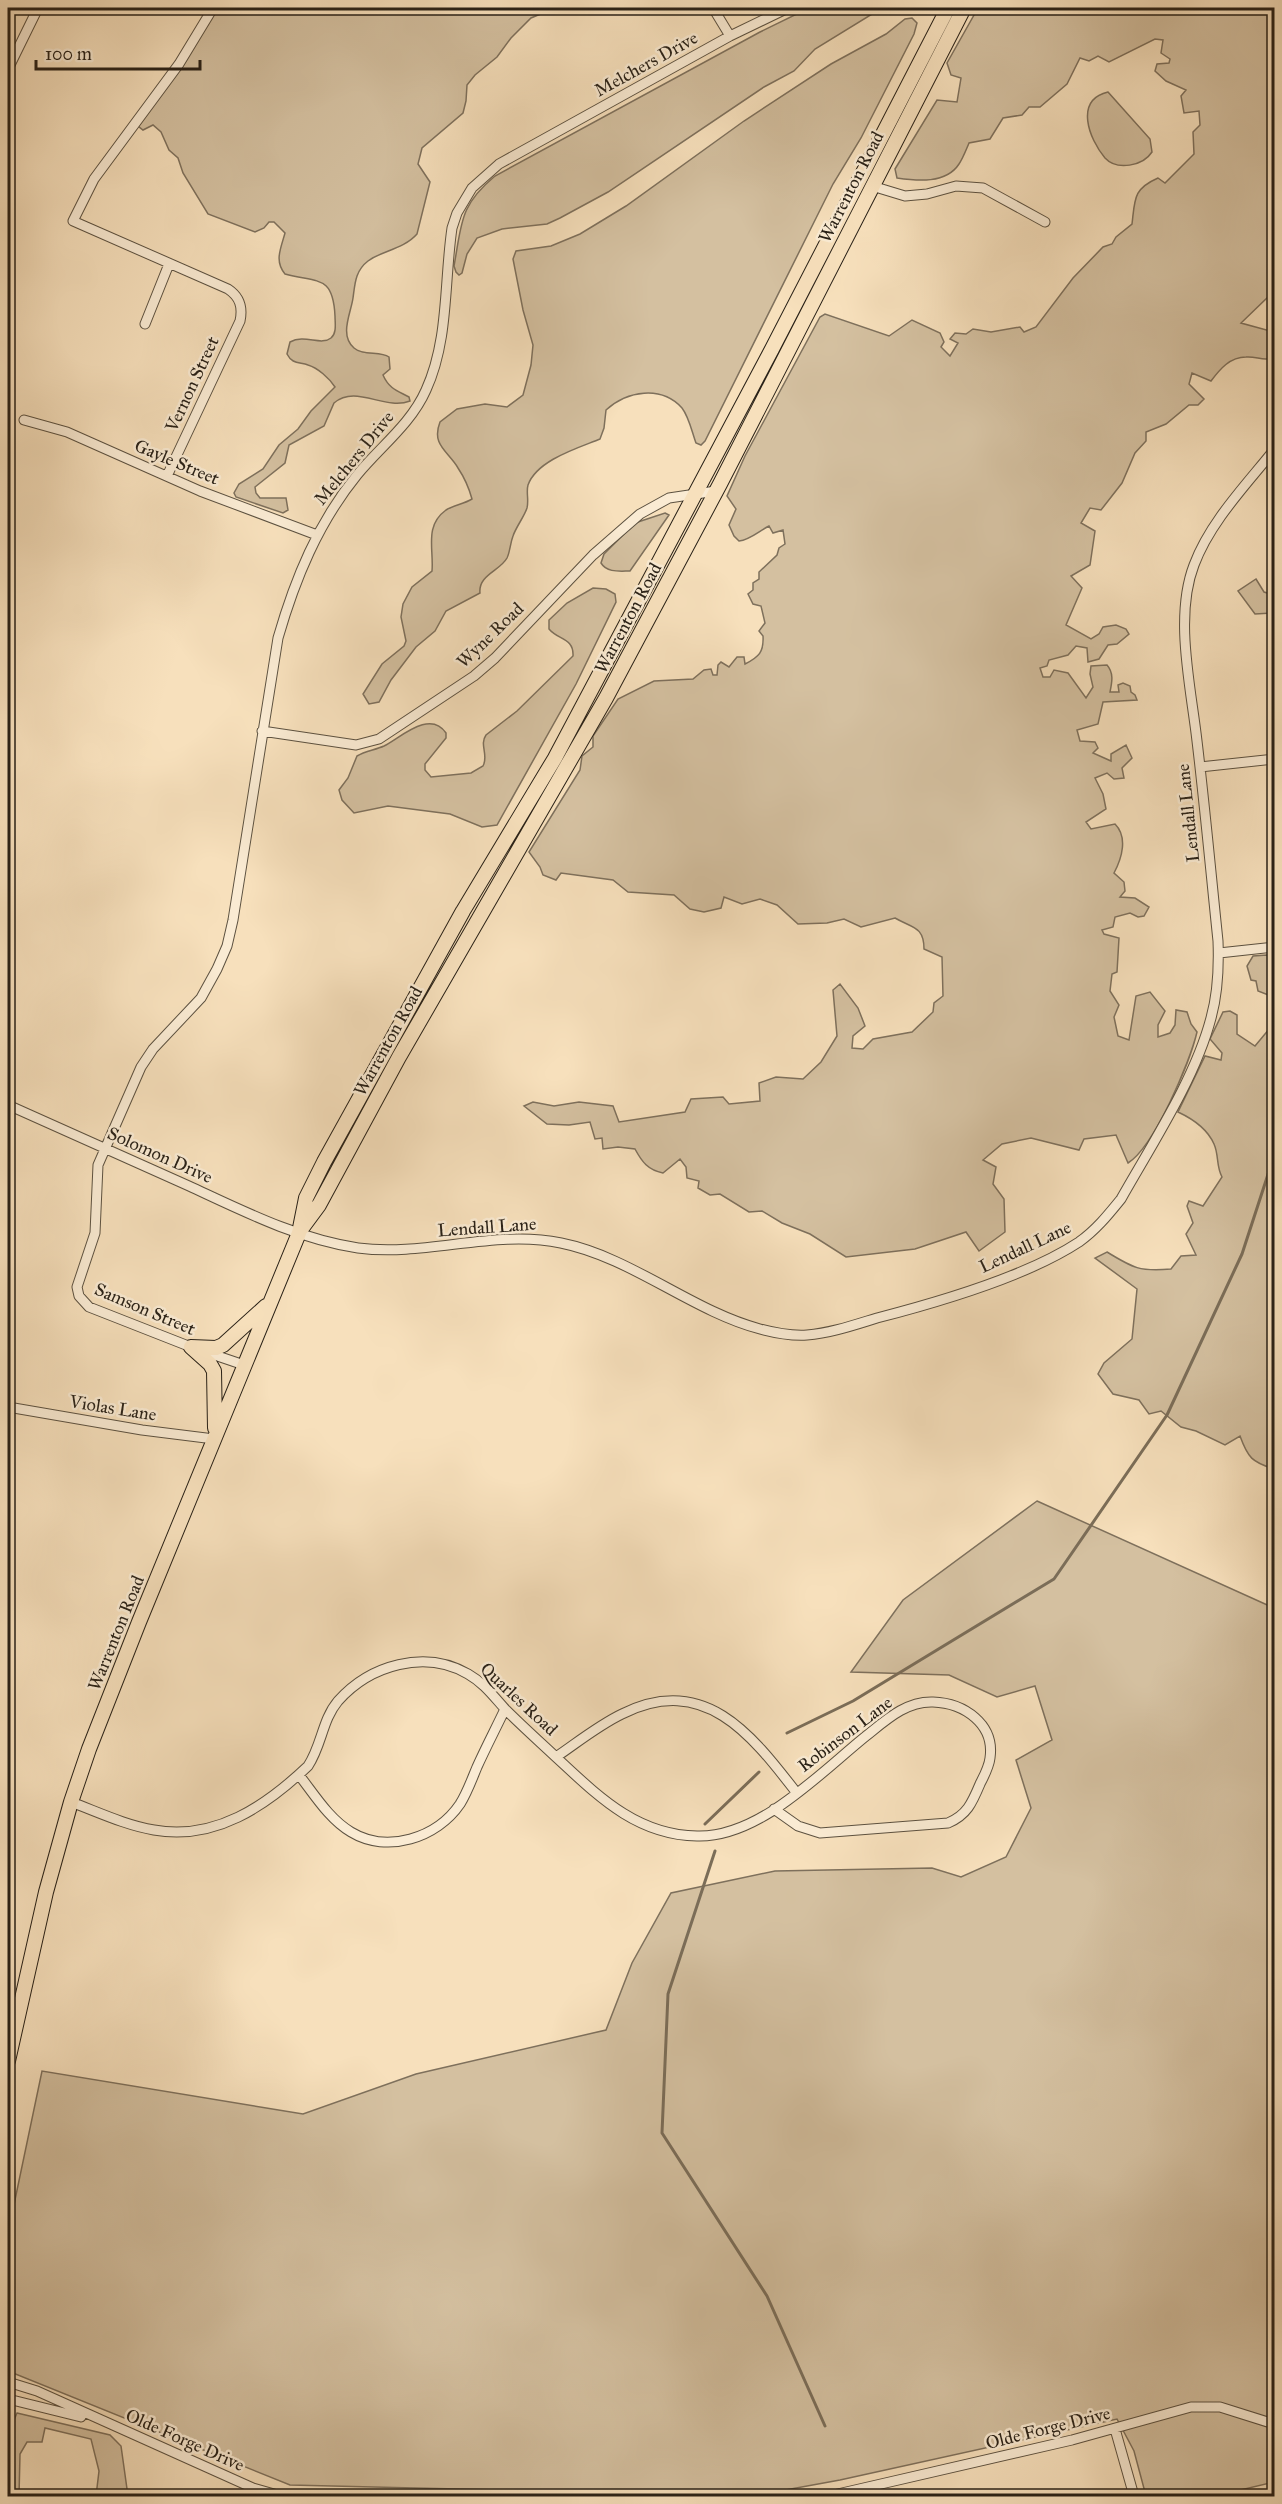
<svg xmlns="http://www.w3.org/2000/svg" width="1282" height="2504" font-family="'IM FELL Great Primer',serif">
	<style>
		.green { fill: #d4c0a0; stroke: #7e705c; stroke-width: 1.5 }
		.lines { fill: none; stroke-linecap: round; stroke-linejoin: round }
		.stream { stroke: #7b6d58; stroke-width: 3 }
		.street-casing { stroke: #5c5140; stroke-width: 11 }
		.primary-casing { stroke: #292117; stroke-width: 16 }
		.street { stroke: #faebd3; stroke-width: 9 }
		.primary { stroke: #f7e0bc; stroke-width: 14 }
		.labels { text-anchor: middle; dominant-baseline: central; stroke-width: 5; stroke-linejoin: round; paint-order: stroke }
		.street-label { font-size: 18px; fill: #292117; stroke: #faebd3 }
	</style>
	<rect width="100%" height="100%" fill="#f7e0bc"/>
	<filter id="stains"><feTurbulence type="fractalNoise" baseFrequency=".00333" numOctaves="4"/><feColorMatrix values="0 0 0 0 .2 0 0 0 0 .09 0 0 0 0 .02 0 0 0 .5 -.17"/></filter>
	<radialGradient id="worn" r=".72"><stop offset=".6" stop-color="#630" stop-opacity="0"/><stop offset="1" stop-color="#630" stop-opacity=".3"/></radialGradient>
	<path class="green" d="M218,8H555L531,18L511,38L497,57L475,75L467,85L466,101L463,113L422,148L418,164L430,182L417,234C404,249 381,251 368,261C355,271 355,284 353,298C351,313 339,335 354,348C363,356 380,351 389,357L390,369L383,375C389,389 398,391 409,397L410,401C385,411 356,384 334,403L324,426L289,445L285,463L255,487L256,493L260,498H286L288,510L283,513L236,497L234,493L239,484L263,469L279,445L298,429L311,411L335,387C329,378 318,368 308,365C299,362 292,364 287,354L290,342C305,334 321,346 331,338C337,333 335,323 335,316C333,274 317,283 285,274C274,261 281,248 285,233L274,222H269L264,228L255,232L208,214L183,173L178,158L169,150L161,132L153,125L143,130L138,126L182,65Z
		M809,8H882L815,49L794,71L764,87L608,192L560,218L547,224L502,229L477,238L467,254L462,273L459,275L456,272L454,266C462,223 459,206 495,176L760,32Z
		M978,8H1274V297L1267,298L1241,323L1274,332V357C1264,362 1257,356 1246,357C1230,357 1220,369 1211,381L1192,373L1189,384L1204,399L1198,405H1189L1166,424L1146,432V441L1135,453L1122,483L1101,510L1090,508L1081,523L1095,531L1090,565L1071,576L1082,588L1066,625L1091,639L1099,634L1103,627L1116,625L1126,629L1129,634L1117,644L1108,645L1099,659L1088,662L1087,648L1076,646L1068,655L1049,660L1047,666L1040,668L1043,677H1050L1054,670L1068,673L1086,698L1093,687L1090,674L1091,666L1107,665C1114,673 1112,682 1110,692H1119L1118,685L1123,683L1130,686L1131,692L1135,695L1137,700L1103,702L1098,724L1077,730L1080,741L1095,742L1098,748L1093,753L1111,761V754L1126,745L1132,758L1122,768L1124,778L1114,779L1107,773L1095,778L1103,794L1106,809L1086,822L1091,829L1115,824C1128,837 1122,858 1114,873L1124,882L1125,891L1120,897L1135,898L1149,907L1144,916L1138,917L1130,913L1115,917L1113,927L1102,930L1104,934L1119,938L1117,972L1112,974L1110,991L1119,1005L1114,1017L1118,1036L1129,1040L1136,996L1150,992L1165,1011L1158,1025V1037L1170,1033L1175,1025L1176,1010L1187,1012L1191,1024L1197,1032C1190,1062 1154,1147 1128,1163L1116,1135L1084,1139L1079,1150L1031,1138L1002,1144L983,1160L996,1167L993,1184L1004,1199L1005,1232L979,1251L966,1232L915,1249L846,1257L810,1234L782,1223L762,1211L749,1212L720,1194L710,1195L698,1188L699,1181L687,1178L686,1167L680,1159L663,1173C648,1170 642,1162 635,1149L618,1147L603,1149L602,1138L595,1139L590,1122L569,1125L547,1124L524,1106L533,1102L554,1106L579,1102L613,1106L619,1122L685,1112L691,1099L723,1097L729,1104L760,1101L759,1083L776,1077L803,1079L821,1062L837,1036L833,990L840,984L858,1008L865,1026L853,1036L852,1048L863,1049L873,1039L912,1032L933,1012L934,1003L943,996L942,957L924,949C924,926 912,928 895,918L861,927L844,919L827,923L798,924L777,905L760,899L742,904L724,897L721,908L704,912L690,909L674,895L628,892L613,880L561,873L556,880L543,875L540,867L529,852L580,770L582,756L593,747V736L618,699L654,681L693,679L704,670L711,669L713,675H717L718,665L721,662L729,667L737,657H744L745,664C759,657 764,652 763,636L759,631L765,623L761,606L753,604L748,594L753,590V583L759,579V572L777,555L779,548L785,544L783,530L773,533L769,526C759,531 750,540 739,541L734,536L729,525L736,509L727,496L745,456L820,317L825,314L889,336L912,320L940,333L944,342L941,347L950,356L958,343L950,339L955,333L966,334L973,329L991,332L1020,327L1024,332L1036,327L1073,278L1103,247L1112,244L1116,237L1132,224C1135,199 1133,189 1158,178L1165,183L1194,154L1193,132L1200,125L1199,111L1184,113L1181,96L1186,90L1166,81L1155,71L1157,64L1169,63L1170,59L1161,53L1163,40L1155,39L1109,62L1098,56L1089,61L1080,58L1067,84L1040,107H1029L1022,115L1003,118L990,139L969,143C966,150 963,158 959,164C946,184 917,181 897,178L895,169L937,100L957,102L961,78L951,75L947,63Z
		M912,18L917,23L914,34L861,138L833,184L705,441L701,445L696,443C692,432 689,417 682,408C661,385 627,391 606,410L604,428L600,439C578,448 537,460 528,485C526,492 529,500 527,508C524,517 516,527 513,536C510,544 510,552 507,558C500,571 478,575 480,593L446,611L435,631L416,647L391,680L379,702L369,704L363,694L382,664L404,646L406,641L401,617L403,604L412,587L432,571C434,549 424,526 446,510C454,505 464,504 472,499C469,488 464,477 458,468C448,451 431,445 440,422L457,409L485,404L507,407L523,395L531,365L533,345L523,310L513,259L516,251L551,246L580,234L626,206L744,121L831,64L886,34L905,19Z
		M1108,92L1150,139L1152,152C1143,166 1117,171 1105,158C1089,139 1074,100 1108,92Z
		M665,513L669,515L630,571C620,571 607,573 601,563L604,554L635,523Z
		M1256,579L1264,592L1274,595V613L1255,614L1238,591Z
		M593,588L606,589L615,594L616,602L576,684L497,825L482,827L450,814L388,806L354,813L342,800L339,790L348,778L357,756C365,751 375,750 384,746C400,738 430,709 446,733V738L425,764V770L431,777L471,773L483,766C489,755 479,745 486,735L517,711L573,656C574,638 558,640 549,629V620L567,603Z
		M1267,955L1274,958V1469C1252,1462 1248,1458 1240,1436L1225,1445L1196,1431L1181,1427L1161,1411L1149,1414L1139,1400L1113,1394L1098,1374L1104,1363L1132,1339L1137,1289L1095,1258L1107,1252C1133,1268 1140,1272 1171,1269L1181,1256L1196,1255L1186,1234L1193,1223L1187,1206L1189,1201L1203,1206L1222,1177C1216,1166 1219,1155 1214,1144C1207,1128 1193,1119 1178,1112L1205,1056L1221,1060L1222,1053L1210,1039L1223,1012L1230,1011L1237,1015V1034L1255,1046L1270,1028L1271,996L1258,991L1256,981L1251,980L1247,966L1253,956Z
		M1037,1501L1274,1608V2482L1236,2491L1237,2496H1146L1134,2451L1117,2419L840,2480L753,2496L290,2485L8,2371V2268L12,2214L42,2071L303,2114L416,2074L606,2030L632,1963L671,1893L775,1871L932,1868L961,1877L1006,1857L1031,1808L1016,1760L1052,1740L1035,1686L997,1697L949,1675L851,1672L903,1600Z
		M17,2413L110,2435L121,2446L128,2496H96L99,2471L91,2439L45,2428L42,2442H27L20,2454L19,2496H8C7,2470 5,2437 17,2413Z"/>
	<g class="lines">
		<path class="stream" d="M787,1733L853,1701L1054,1579L1167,1415L1242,1254L1274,1156
			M705,1824L759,1772
			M715,1851L668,1994L662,2133L767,2296L825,2426"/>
		<defs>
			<path id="street" d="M713,8L730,36
				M8,69L38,8
				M872,186L905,196L927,194L956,186L983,188L1045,222
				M145,324L169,264
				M24,420L67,432L200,491L317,535
				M167,476L240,321C243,307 240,297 228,289L73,221L94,179L179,64L213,8
				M262,731L356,745L379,739L474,676L495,658L593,555L640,514L669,498L716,491
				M1200,767L1274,759
				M1219,953L1274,947
				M8,1105C68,1132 128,1159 189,1186C243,1211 298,1239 358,1248C426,1257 494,1229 561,1243C631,1257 692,1311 760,1329C775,1333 791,1336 807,1335C831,1333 854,1325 877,1318C939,1302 1026,1277 1079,1242C1096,1230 1108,1215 1121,1199C1152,1144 1195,1079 1211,1018C1218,993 1219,967 1218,941C1211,874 1205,808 1197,741C1191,687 1174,617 1194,565C1210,522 1246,485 1274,450
				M244,1365L191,1347L89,1307L79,1296L77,1287L95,1233L98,1165L141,1067L153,1049L201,998L217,969L227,946L233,920L278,638C295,579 318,523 357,475C380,447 411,424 426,390C449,340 444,282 452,228L457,213L472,188L499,164L730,36L788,8
				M8,1407L142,1430L214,1439
				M556,1757C578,1742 599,1725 622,1714C704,1673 751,1734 796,1792
				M299,1775C314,1794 329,1819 351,1832C387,1854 437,1838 460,1804C467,1793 472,1779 477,1767C486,1747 496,1728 505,1709
				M71,1802C98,1812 125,1825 154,1830C215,1841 266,1806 308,1766C322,1745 322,1720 338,1701C370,1665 425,1649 468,1674C484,1683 494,1697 506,1710C523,1727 541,1743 558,1759C599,1797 637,1835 697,1836C759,1838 820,1773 866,1736C886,1720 906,1701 933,1702C964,1703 995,1724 990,1758C989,1767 984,1776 980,1784C972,1803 967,1815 948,1823L820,1833L798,1826L774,1809
				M8,2382L37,2391L253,2488L281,2496
				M8,2399L81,2417
				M1115,2429L1134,2496
				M829,2496L1072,2440L1191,2407H1220L1274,2424"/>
			<path id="primary" d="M302,1228L319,1205L399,1057L606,698L720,484L964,8
				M191,1347L210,1364L214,1371L215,1428
				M191,1347L216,1348L223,1345L266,1306
				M8,2061L46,1892L71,1802L89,1749L139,1622L299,1233L306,1198L324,1162L463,911L555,758L772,349L948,8"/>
		</defs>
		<use href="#street" class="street-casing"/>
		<use href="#primary" class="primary-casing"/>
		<use href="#street" class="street"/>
		<use href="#primary" class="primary"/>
	</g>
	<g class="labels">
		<g class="street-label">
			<text transform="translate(646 64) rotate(-29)">Melchers Drive</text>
			<text transform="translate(851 187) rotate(-63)">Warrenton Road</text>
			<text transform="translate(192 384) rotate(-65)">Vernon Street</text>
			<text transform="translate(354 458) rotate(-51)">Melchers Drive</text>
			<text transform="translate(177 462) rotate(23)">Gayle Street</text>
			<text transform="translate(628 618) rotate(-62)">Warrenton Road</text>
			<text transform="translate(490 635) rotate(-44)">Wyne Road</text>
			<text transform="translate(1188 813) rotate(-96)">Lendall Lane</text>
			<text transform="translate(388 1041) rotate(-61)">Warrenton Road</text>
			<text transform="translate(160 1155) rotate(24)">Solomon Drive</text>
			<text transform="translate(487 1227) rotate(-4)">Lendall Lane</text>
			<text transform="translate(1025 1247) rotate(-25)">Lendall Lane</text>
			<text transform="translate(145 1309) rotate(23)">Samson Street</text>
			<text transform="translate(113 1408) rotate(9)">Violas Lane</text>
			<text transform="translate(116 1633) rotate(-68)">Warrenton Road</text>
			<text transform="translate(519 1699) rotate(43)">Quarles Road</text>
			<text transform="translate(845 1734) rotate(-37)">Robinson Lane</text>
			<text transform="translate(1048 2428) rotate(-14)">Olde Forge Drive</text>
			<text transform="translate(185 2440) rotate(24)">Olde Forge Drive</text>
		</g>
	</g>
	<rect width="1282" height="2504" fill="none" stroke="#f7e0bc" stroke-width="30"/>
	<rect x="9" y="9" width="1264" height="2486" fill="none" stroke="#292117" stroke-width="3"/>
	<rect x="15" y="15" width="1252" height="2474" fill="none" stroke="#292117" stroke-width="1.5"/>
	<path d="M36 60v9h164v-9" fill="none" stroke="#292117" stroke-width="3"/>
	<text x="45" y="60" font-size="18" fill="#292117" stroke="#faebd3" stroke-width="4.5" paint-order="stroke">100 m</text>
	<rect width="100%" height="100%" filter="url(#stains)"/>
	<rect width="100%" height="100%" fill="url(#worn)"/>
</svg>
